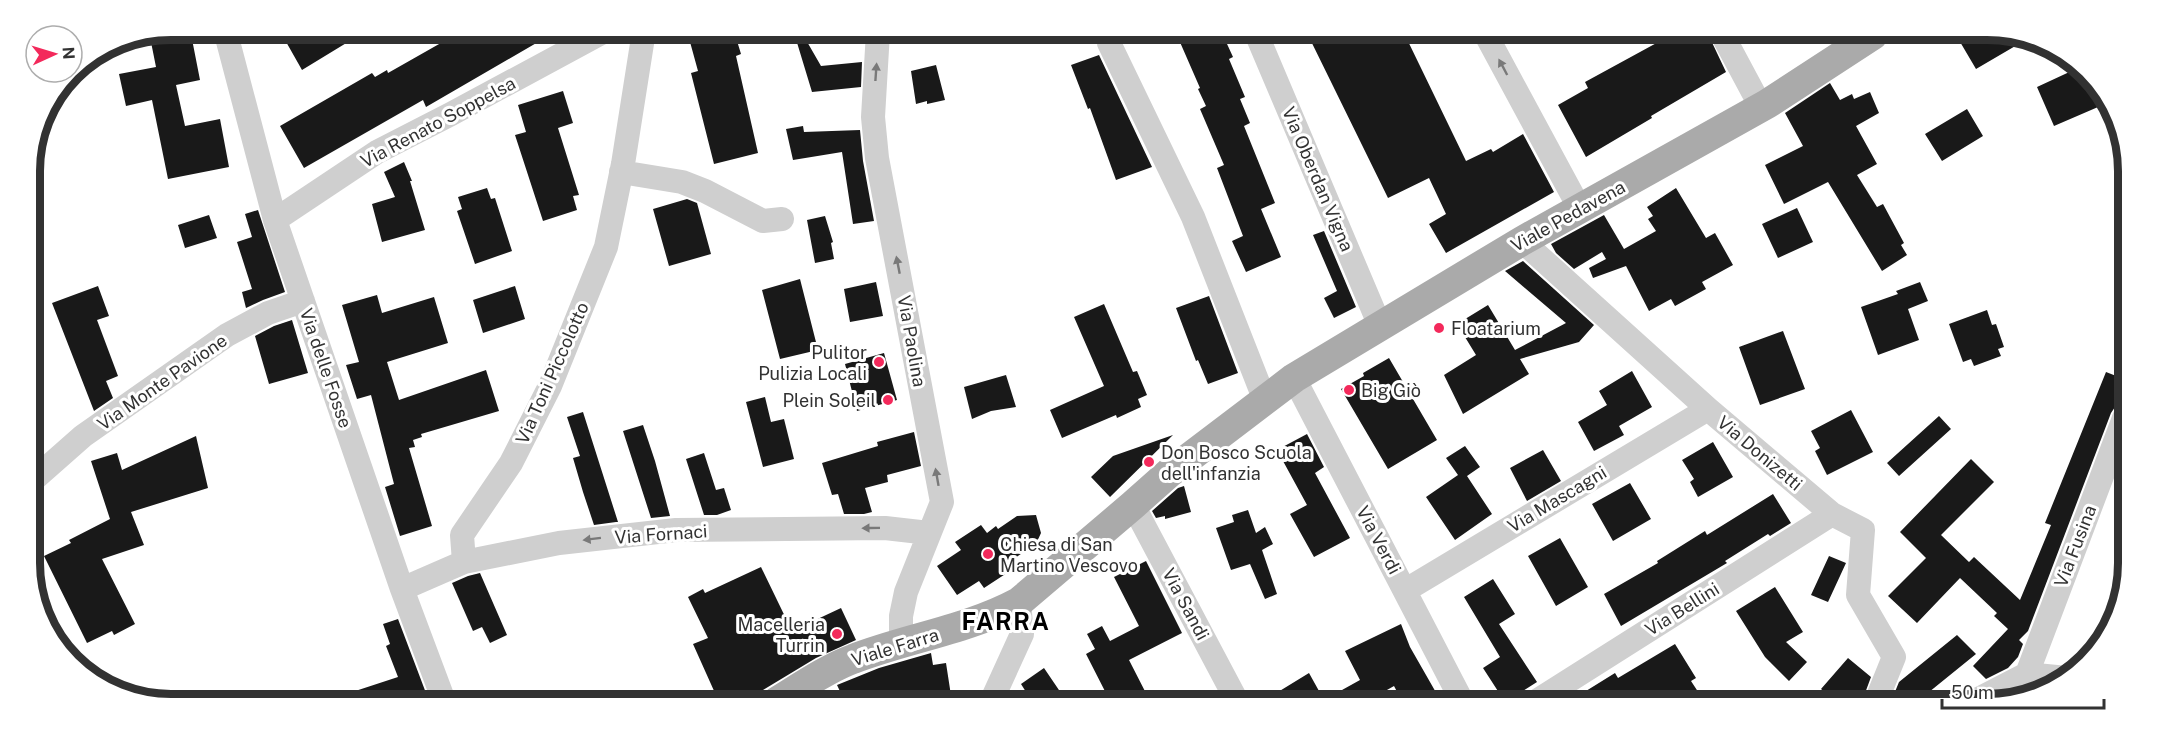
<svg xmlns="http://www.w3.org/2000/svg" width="2158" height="735" font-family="'Public Sans',sans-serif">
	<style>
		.building { fill: #191919 }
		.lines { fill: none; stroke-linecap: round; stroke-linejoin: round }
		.minor { stroke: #cfcfcf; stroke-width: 24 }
		.major { stroke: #aaa; stroke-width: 30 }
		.oneway { fill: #797979 }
		.poi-dot { fill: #f3295b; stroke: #fff; stroke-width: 2 }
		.labels { text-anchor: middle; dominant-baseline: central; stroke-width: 6; stroke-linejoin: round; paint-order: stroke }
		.street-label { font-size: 18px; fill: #323232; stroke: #fff }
		.poi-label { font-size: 18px; fill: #323232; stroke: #fff; text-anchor: start }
		.district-label { font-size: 24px; font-weight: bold; letter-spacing: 1.5px; fill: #000; stroke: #fff }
		.rim { fill: none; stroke: #323232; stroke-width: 8 }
	</style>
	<rect width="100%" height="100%" fill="#fff"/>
	<path class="building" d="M302,30H336L366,31L302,70L285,40Z
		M462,31H557L426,107L423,100L304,168L280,126L372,73L375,77L387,70L388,73Z
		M687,31H734L741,54L736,56L758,153L714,164L691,73L698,71Z
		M802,33L821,66L862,62L861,87L812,92L795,36Z
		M1176,33H1222L1233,57L1229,59L1245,97L1240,99L1250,123L1244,126L1275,203L1261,209L1281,257L1246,272L1232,241L1243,236L1217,168L1224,165L1200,109L1206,106L1198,89L1200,88Z
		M1307,33H1404L1466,161L1491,149L1493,152L1523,134L1554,192L1446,253L1429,224L1446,214L1429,178L1388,198Z
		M191,34L200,80L176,85L185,126L220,119L229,167L168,179L152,100L126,106L119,74L156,67L151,42Z
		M1673,34H1708L1726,72L1651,116L1652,118L1586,157L1558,105L1588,88L1585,82Z
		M1956,35H2024L2029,38L1976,69Z
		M1099,55L1152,167L1116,180L1090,108L1088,109L1071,65Z
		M936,65L945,100L927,104V101L916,104L911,71Z
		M2078,68L2093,78L2105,104L2054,126L2037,87Z
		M1830,83L1840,100L1852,94L1854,99L1870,92L1879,113L1856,126L1877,164L1857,175L1877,207L1883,204L1904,243L1901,245L1907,255L1882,271L1828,182L1784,204L1765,165L1803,146L1785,113Z
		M563,91L573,123L558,128L579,195L573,196L577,210L543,221L515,135L526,132L518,105Z
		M1967,109L1983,136L1942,161L1925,134Z
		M803,126L804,132L860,130L863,161L874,221L853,224L842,152L793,160L786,129Z
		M404,162L412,181H410L425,230L382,242L372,204L395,197L384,172Z
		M487,188L491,199L495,198L512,251L475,264L457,211L462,209L458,197Z
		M1676,188L1706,238L1715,233L1733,265L1702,282L1706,289L1675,306L1671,299L1649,311L1626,266L1593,278L1589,268L1606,259L1602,252L1574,269L1556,253L1551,244L1604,215L1624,249L1656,231L1648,219L1653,216L1647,207Z
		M687,199L697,203L711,254L669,266L653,209Z
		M1797,208L1813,242L1778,258L1762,224Z
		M258,210L285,292L263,300L246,308L242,292L252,289L237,242L252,237L245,214Z
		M209,215L217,238L185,248L178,225Z
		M825,216L833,242L831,243L834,259L815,263L807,220Z
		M1324,231L1356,307L1334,318L1324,298L1337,291L1313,235Z
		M1523,261L1594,325L1579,342L1520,359L1529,374L1463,414L1444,375L1476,355L1457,324L1488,305L1515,350L1566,323L1505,271Z
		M800,279L818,350L780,359L762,290Z
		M876,282L883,316L850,322L844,289Z
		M1920,282L1928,301L1908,309L1919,340L1878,355L1861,307L1898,294L1896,291Z
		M98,286L109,316L97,320L118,376L106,381L113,398L94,411L52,303Z
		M515,286L525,319L483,333L473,300Z
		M377,295L382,313L434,297L448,343L387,362L399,400L486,370L499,411L421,434L422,437L413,440L415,447L409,448L432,526L400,536L385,487L394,484L371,395L357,399L346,365L359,362L342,305Z
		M1209,296L1238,373L1208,384L1198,360L1196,361L1176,308Z
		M1104,304L1133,372L1137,371L1147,395L1138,399L1141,407L1117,418L1116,415L1062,438L1050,410L1104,386L1074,317Z
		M1987,310L1992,325L1996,324L2004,347L1998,349L2001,356L1974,366L1971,359L1963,362L1949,324Z
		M292,320L308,373L269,384L255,336L274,326Z
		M1783,331L1805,389L1760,405L1739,347Z
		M884,353L897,400L857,411L845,364Z
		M1389,358L1437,440L1388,469L1341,389L1364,376L1363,373Z
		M1632,371L1652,407L1619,426L1624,435L1594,451L1578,422L1607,405L1599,391Z
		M2106,372L2124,379V397L2121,404L2115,407L2111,413L2028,631L2019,640L2023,644L2018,657L2008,668L1986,679L1973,666L2008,629L1994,616L1997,613L1960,578L1917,623L1888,596L1926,558L1900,532L1971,459L1994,482L1941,535L1969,562L1974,557L2020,600L2051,525L2045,523Z
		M1006,375L1016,407L991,411L972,419L964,387Z
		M765,397L771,422L784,419L794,459L763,467L746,402Z
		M1851,410L1873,452L1827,475L1815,451L1820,448L1811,431Z
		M583,412L618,522H616L594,525L583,492L573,458L580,456L567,417Z
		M1939,416L1951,429L1899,476L1887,463Z
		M643,425L655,461L670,516L651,518L623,431Z
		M914,432L921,466L887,475L888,482L865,488L872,512L864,514H844L838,494L832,495L822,463L878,446L877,442Z
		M1307,434L1324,467L1315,473L1350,538L1314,557L1290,514L1307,505L1277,450Z
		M1173,435L1110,497L1091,477L1113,456Z
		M196,436L208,488L131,512L144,545L102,559L135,624L114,635L112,631L87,643L44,556L71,543L69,540L110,519L91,461L117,453L122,470Z
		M1713,442L1733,477L1698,497L1690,482L1694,479L1682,460Z
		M1465,446L1480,467L1467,476L1492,514L1455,540L1426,497L1458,475L1446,458Z
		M1543,450L1561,481L1527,501L1510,468Z
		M704,453L716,490L724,488L731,510L717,515H704L686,459Z
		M1630,483L1651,519L1613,541L1592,504Z
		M1184,486L1191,512L1165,519V516L1156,518L1152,511L1178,488Z
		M1773,494L1791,523L1770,536L1768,534L1725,561L1727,563L1621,626L1604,594L1658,563L1657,561L1705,531L1707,535Z
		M1248,510L1256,533L1265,527L1273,544L1262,550L1277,594L1265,599L1250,564L1231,570L1216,528L1234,522L1232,515Z
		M1036,515L1041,533L1036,544L1015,558L1019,565L984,588L979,581L957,595L937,566L961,550L955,542L981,525L987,533L996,526L998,529L1017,516Z
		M1560,538L1588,587L1556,606L1528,556Z
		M1829,556L1846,563L1828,602L1811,595Z
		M1146,561L1182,633L1129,660L1151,703H1111L1086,654L1095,649L1087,634L1102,626L1110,641L1139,626L1114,577Z
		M761,567L792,631L841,608L856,640L816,658L763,690L762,692L742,702H719L693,644L708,638L688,597L703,589L705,593Z
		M480,573L507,635L490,643L482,627L473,631L452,583L468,576Z
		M1493,579L1515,614L1499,624L1537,682L1505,702L1483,668L1500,657L1464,597Z
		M1775,587L1803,632L1786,642L1807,662L1789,681L1765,657L1736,611Z
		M398,619L429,701H338L337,697L398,677L386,646L390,644L383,624Z
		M1401,624L1410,647L1442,703H1403L1394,686L1364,703H1284L1278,692L1309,673L1324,700L1360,680L1345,651Z
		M1957,635L1976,654L1913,705L1890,704L1899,682Z
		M1675,644L1696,678L1691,681L1706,704H1660L1652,690L1630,704H1565L1615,673L1618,678Z
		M931,653L933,665L946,663L952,702H845L837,685L879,668Z
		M1848,658L1871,677L1861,704H1839L1821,689Z
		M1044,668L1063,696L1054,702H1011L1026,692L1021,684Z"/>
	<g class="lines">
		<path class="minor" d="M225,30L275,220L402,589L444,701
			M878,32L873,117L877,158L942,502L906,592L901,616V643
			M1256,33L1380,326
			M1485,33L1580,209
			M1722,34L1761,107
			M1109,43L1193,217L1264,398
			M621,172L682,182L705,191L763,221L782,219
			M275,220L377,152L451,114L605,31
			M1522,241L1708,409L1832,514L1863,530L1858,595L1894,657L1875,704
			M1294,378L1463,703
			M32,481L83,436L227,335L268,313L303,301
			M1133,505L1238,703
			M464,562L462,535L511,463L550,386L606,247L623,164L644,31
			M402,589L464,562L559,543L676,530L885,528L929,533
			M1406,590L1708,409
			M2027,674L2067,678
			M991,702L1022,634L1019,602
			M1532,704L1832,514
			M1967,705L2027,674L2124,418"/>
		<path class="major" d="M776,702C799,688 828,668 853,659C907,638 967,630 1019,602L1133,505L1169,473L1294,378L1522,241L1767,104L1873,35"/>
	</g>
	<defs><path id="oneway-solid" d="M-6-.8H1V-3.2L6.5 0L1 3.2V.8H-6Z" transform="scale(1.5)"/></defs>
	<g class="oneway">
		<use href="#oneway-solid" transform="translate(1503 67) rotate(-118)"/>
		<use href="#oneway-solid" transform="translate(876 72) rotate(-86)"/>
		<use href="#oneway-solid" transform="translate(898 265) rotate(-101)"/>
		<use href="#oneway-solid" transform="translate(937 477) rotate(-100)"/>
		<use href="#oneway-solid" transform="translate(871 528) rotate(179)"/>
		<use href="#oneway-solid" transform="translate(592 539) rotate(173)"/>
	</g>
	<g class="poi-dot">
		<circle cx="1439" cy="328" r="6"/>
		<circle cx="879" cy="362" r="6"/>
		<circle cx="1349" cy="390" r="6"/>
		<circle cx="888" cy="400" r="6"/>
		<circle cx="1149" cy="462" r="6"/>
		<circle cx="988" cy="554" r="6"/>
		<circle cx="837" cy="634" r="6"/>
	</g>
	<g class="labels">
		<g class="street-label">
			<text transform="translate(438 122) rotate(-28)">Via Renato Soppelsa</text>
			<text transform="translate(1318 179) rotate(67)">Via Oberdan Vigna</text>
			<text transform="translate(1568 216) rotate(-29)">Viale Pedavena</text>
			<text transform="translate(912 341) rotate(80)">Via Paolina</text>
			<text transform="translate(326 368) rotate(71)">Via delle Fosse</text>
			<text transform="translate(552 373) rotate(-66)">Via Toni Piccolotto</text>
			<text transform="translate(162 382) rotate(-35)">Via Monte Pavione</text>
			<text transform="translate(1760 453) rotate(40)">Via Donizetti</text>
			<text transform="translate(1557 499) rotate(-31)">Via Mascagni</text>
			<text transform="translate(661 534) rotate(-4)">Via Fornaci</text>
			<text transform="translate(1379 540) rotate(62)">Via Verdi</text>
			<text transform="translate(2075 546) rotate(-69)">Via Fusina</text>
			<text transform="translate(1186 604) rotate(62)">Via Sandi</text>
			<text transform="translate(1682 609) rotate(-32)">Via Bellini</text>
			<text transform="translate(895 647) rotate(-17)">Viale Farra</text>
		</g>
		<g class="poi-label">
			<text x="1451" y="328">Floatarium</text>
			<text x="867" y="352" text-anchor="end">Pulitor<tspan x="867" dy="21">Pulizia Locali</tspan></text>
			<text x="1361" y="390">Big Giò</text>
			<text x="876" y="400" text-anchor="end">Plein Soleil</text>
			<text x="1161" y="452">Don Bosco Scuola<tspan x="1161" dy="21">dell'infanzia</tspan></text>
			<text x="1000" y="544">Chiesa di San<tspan x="1000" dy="21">Martino Vescovo</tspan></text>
			<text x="825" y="624" text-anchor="end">Macelleria<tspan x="825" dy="21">Turrin</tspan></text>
		</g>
		<g class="district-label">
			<text x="1006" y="621">FARRA</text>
		</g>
	</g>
	<path d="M0 0H2158V735H0ZM171 40H1987A131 131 0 0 1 2118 171V563A131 131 0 0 1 1987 694H171A131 131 0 0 1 40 563V171A131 131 0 0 1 171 40Z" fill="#fff" fill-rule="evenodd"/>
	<path class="rim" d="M171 40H1987A131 131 0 0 1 2118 171V563A131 131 0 0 1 1987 694H171A131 131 0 0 1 40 563V171A131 131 0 0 1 171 40Z"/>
	<g transform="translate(54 54) rotate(86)"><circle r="28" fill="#ffffff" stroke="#adadad" stroke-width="1.5"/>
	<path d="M0-4.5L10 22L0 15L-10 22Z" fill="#f3295b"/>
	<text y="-9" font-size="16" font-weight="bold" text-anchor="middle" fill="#323232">N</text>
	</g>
	<path d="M1942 699v9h162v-9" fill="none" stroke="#323232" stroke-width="3"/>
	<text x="1951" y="699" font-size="18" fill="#323232" stroke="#ffffff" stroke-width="4.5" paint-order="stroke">50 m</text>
</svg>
